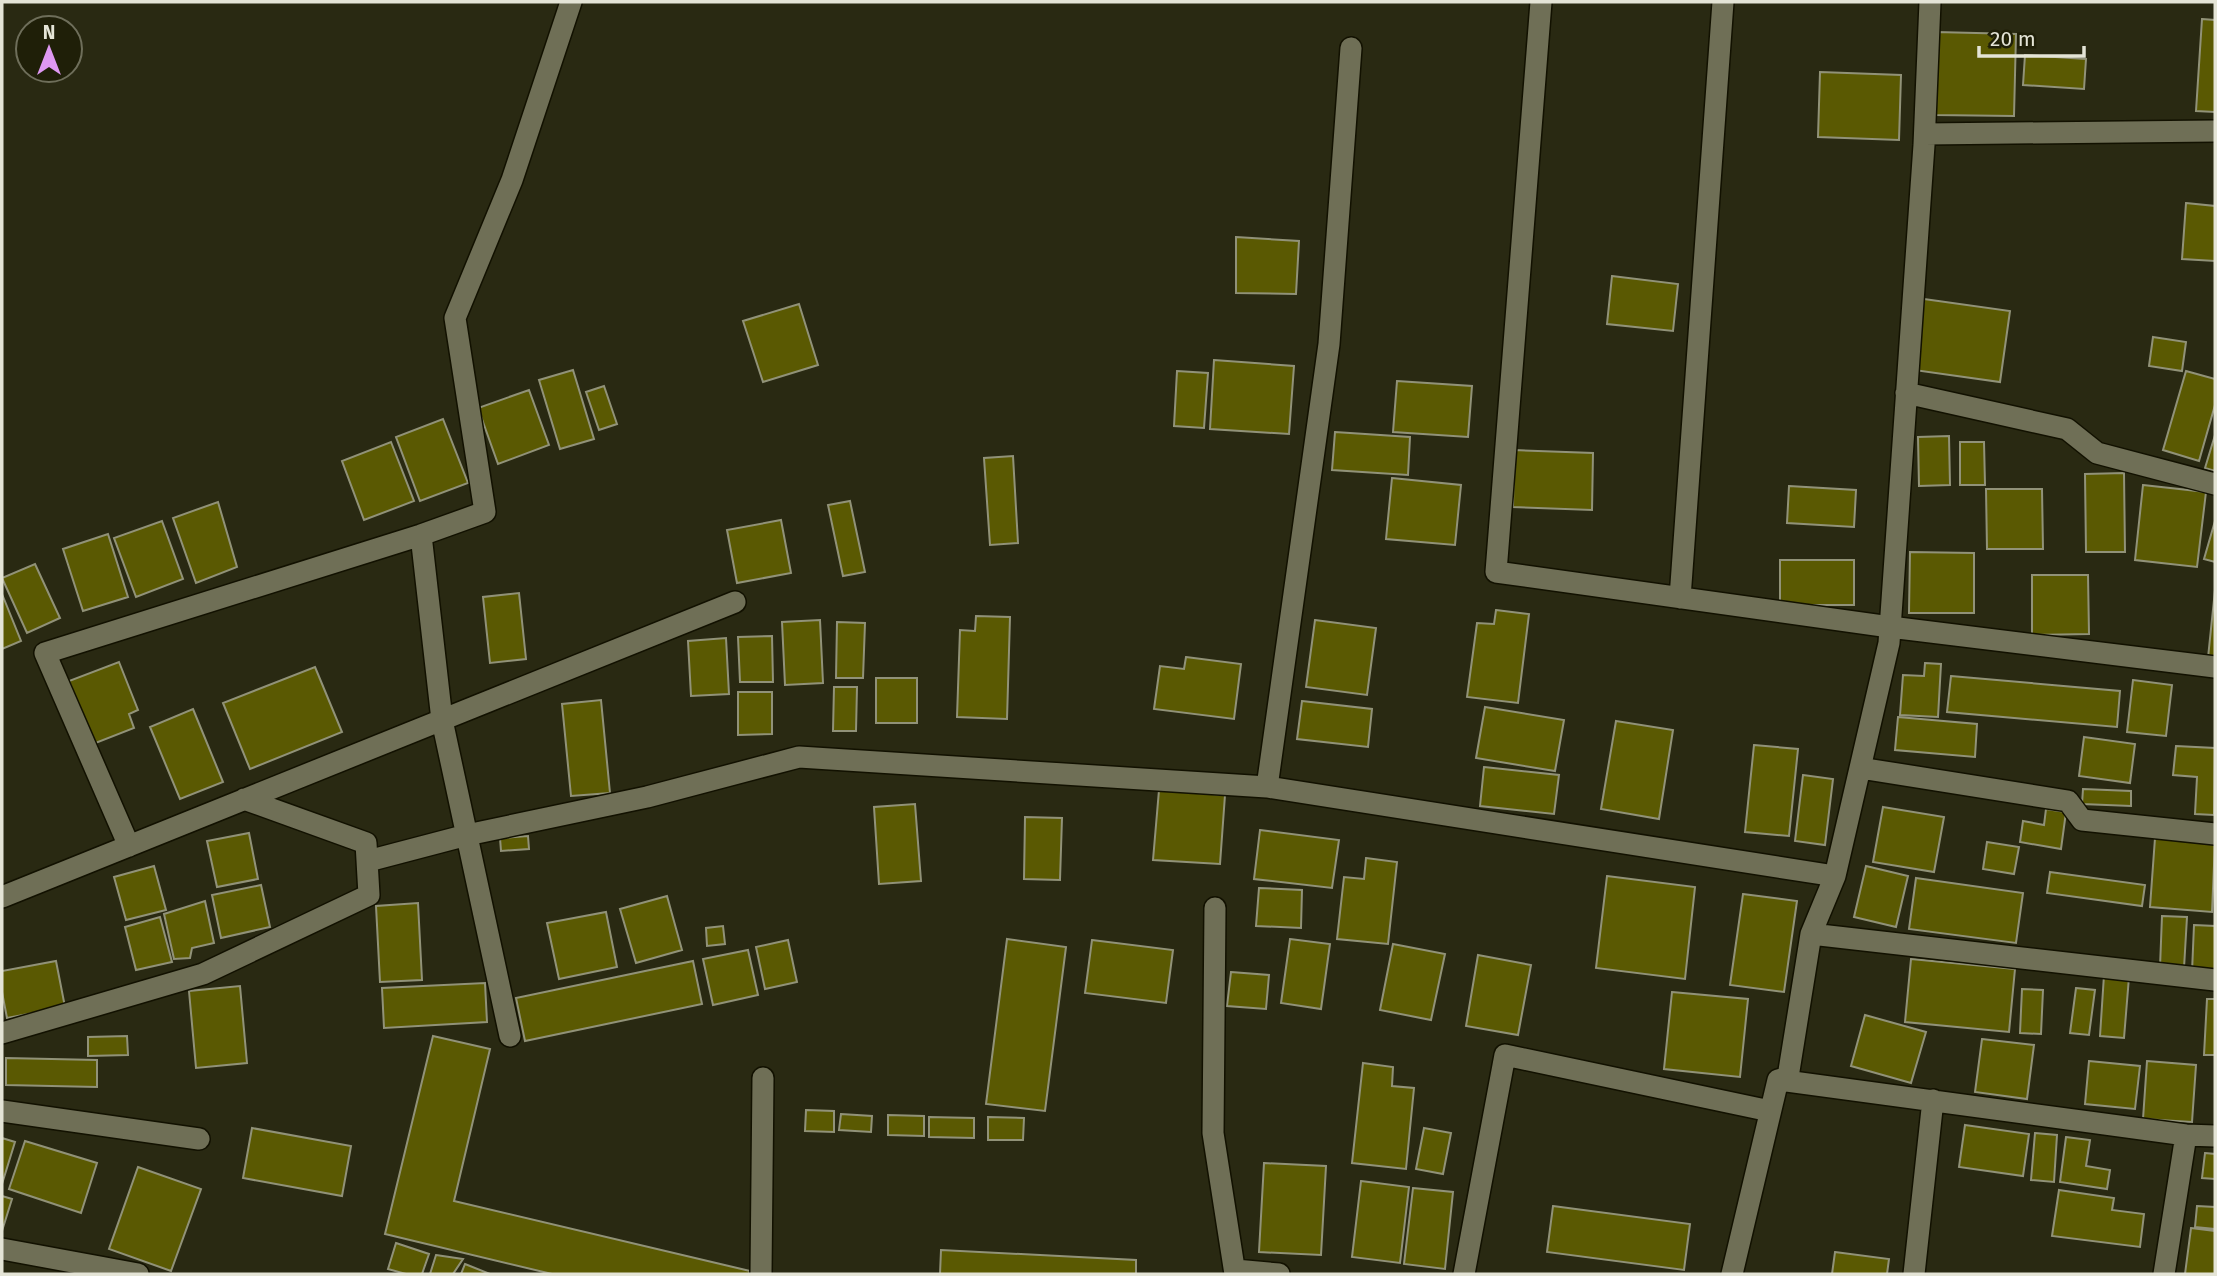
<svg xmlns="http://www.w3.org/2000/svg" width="2217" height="1276" font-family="'Fira Sans',sans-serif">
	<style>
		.building { fill: #5a5902; stroke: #919278; stroke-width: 2 }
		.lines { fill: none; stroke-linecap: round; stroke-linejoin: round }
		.minor-casing { stroke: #121100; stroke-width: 24 }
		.minor { stroke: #6f6f56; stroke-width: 21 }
	</style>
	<rect width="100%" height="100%" fill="#292912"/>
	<path class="building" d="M2202,19L2215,20V112L2196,111Z
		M1936,32L2016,34L2014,116L1935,115Z
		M2025,55L2086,59L2084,89L2023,85Z
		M1820,72L1901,75L1899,140L1818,137Z
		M2186,203L2215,206V261L2182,259Z
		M1236,237L1299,241L1296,294L1236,293Z
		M1612,276L1678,284L1673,331L1607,324Z
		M1924,299L2010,311L2000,382L1914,370Z
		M799,304L818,365L763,382L743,321Z
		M2153,337L2186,342L2182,371L2149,366Z
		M1214,360L1294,366L1289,434L1210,429Z
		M573,370L594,439L560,449L539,380Z
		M1177,371L1208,373L1204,428L1174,426Z
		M2186,371L2215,379V405L2199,461L2163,450Z
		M1397,381L1472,386L1468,437L1393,432Z
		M604,386L617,424L599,430L586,392Z
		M529,390L549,445L498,464L478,408Z
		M443,419L468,483L420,501L396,437Z
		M1335,432L1410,437L1408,475L1332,470Z
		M2215,435V471L2205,468Z
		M1949,436L1950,485L1919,486L1918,437Z
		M391,442L414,501L364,520L342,461Z
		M1960,442H1984L1985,485H1960Z
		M1514,450L1593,453L1592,510L1513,507Z
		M1013,456L1018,543L990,545L984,458Z
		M2124,473L2125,552H2086L2085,474Z
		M1392,478L1461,485L1455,545L1386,539Z
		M2143,485L2206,492L2197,567L2135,560Z
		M1789,486L1856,490L1854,527L1787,523Z
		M1986,489H2042L2043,549H1987Z
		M850,501L865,572L843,576L828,505Z
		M218,502L237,567L196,583L173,518Z
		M781,520L791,573L737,583L727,530Z
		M162,521L183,579L136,597L114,538Z
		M2215,521V562L2204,559Z
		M108,534L128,597L83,611L63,549Z
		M1910,552L1974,553V613H1909Z
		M1780,560H1854V605H1780Z
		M35,564L60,618L27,633L2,578Z
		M2032,575H2088L2089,634L2032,635Z
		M2215,590V659L2208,658Z
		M519,593L526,659L490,663L483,597Z
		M2,594L21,641L2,649Z
		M1496,610L1529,614L1518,703L1467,697L1477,623L1494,624Z
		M976,616L1010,617L1007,719L957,717L960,630L975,631Z
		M820,620L823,683L785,685L782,622Z
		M1315,620L1376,628L1367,695L1306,687Z
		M837,622L865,623L863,678H836Z
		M772,636L773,682H740L738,637Z
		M726,638L729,694L691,696L688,641Z
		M1186,657L1241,664L1234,719L1154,709L1160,666L1184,669Z
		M119,662L138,710L129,714L134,728L93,744L69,681Z
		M1925,663L1941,664L1938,717L1900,715L1903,675L1924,676Z
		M315,667L342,732L250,769L223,703Z
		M1951,676L2120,691L2117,727L1947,712Z
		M876,678H917V723H876Z
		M2133,680L2172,685L2166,736L2127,732Z
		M834,687H857L856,731H833Z
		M738,692H772V734L738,735Z
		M601,700L610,793L571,796L562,704Z
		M1302,701L1372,709L1368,747L1297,739Z
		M1485,707L1564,720L1555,771L1476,758Z
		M193,709L223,782L180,799L150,727Z
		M1898,717L1977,724L1975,757L1895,750Z
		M1616,721L1673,730L1659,819L1601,809Z
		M2084,737L2135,744L2130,783L2079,776Z
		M1754,745L1798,749L1789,836L1745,832Z
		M2176,746L2215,748L2214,815L2195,814L2197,777L2173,775Z
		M1484,767L1559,775L1554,814L1480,806Z
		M1803,775L1833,779L1825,845L1795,841Z
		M2083,789L2131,791V806L2082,804Z
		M1159,790L1225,795L1220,864L1153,860Z
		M915,804L921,881L879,884L874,807Z
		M1883,807L1944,817L1934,872L1873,862Z
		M2046,809L2066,812L2061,849L2020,842L2023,821L2044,825Z
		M1025,817L1062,818L1060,880L1024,879Z
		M1260,830L1339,840L1332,888L1254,879Z
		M249,833L258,879L217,887L207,841Z
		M528,836L529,849L501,851L500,838Z
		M2155,838L2215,842L2212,912L2150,907Z
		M1987,842L2019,847L2014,874L1983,869Z
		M1366,858L1397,862L1388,944L1337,939L1344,877L1364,879Z
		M154,866L166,910L126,920L114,877Z
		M1866,866L1908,876L1896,927L1854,917Z
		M2050,872L2145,885L2142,906L2047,893Z
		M1607,876L1695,887L1685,979L1596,968Z
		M1916,878L2023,893L2016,943L1909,929Z
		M261,885L270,927L221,938L212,895Z
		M1259,888L1302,890L1301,928L1256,926Z
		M1743,894L1797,901L1784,992L1730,985Z
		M667,896L682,950L636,963L620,909Z
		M205,901L214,943L192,948L190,958L174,959L164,914Z
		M418,903L422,980L380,982L376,906Z
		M606,912L617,967L559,979L547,923Z
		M2162,916L2187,917L2184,968L2160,967Z
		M160,917L172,962L136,970L125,927Z
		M2194,925L2215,926V974L2192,972Z
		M723,926L725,944L707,946L706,928Z
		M1007,939L1066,947L1045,1111L986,1104Z
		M1290,939L1330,944L1321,1009L1281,1003Z
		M788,940L797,982L765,989L756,947Z
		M1092,940L1173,950L1166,1003L1085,993Z
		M1393,944L1445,954L1431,1020L1380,1010Z
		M748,950L758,995L713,1005L703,959Z
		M1478,955L1531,965L1518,1035L1466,1026Z
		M1911,959L2015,969L2009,1032L1905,1022Z
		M56,961L65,1007L7,1018L2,992V971Z
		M693,961L702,1004L525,1041L516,998Z
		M1231,972L1269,975L1266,1009L1227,1006Z
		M2104,975L2129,977L2124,1038L2100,1036Z
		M485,983L487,1022L384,1028L382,988Z
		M240,986L247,1063L196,1068L189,991Z
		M2076,988L2095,990L2089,1035L2070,1033Z
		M2022,989L2043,990L2041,1034L2020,1033Z
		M1672,992L1748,999L1740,1077L1664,1069Z
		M2207,999H2215V1055H2204Z
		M1865,1015L1926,1032L1911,1083L1851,1066Z
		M127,1036L128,1055L88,1056V1037Z
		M433,1036L490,1049L454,1201L750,1271L749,1274H552L385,1234Z
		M1982,1039L2034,1045L2027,1099L1975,1092Z
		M6,1058L97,1060V1087L6,1085Z
		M2089,1061L2140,1066L2135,1109L2085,1104Z
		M2147,1061L2196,1065L2192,1122L2143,1119Z
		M1363,1063L1393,1067L1392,1086L1414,1088L1406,1169L1352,1163Z
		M806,1110L834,1111V1132L805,1131Z
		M841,1114L872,1116L871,1132L839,1130Z
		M888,1115L924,1116V1136L888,1135Z
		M929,1117L974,1118V1138L929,1137Z
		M988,1117L1024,1118L1023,1140H988Z
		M1965,1125L2029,1134L2023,1176L1959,1167Z
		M252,1128L351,1146L342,1196L243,1178Z
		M1424,1128L1451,1133L1443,1174L1416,1169Z
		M2035,1133L2057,1135L2054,1182L2031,1180Z
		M2066,1137L2090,1140L2086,1166L2110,1170L2107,1189L2060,1182Z
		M2,1138L15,1142L2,1184Z
		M25,1141L97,1163L81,1213L9,1189Z
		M2205,1153L2215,1154V1179L2202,1178Z
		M1264,1163L1326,1166L1321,1255L1259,1252Z
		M138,1167L201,1189L171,1271L109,1249Z
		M1361,1181L1409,1187L1400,1263L1352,1257Z
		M1413,1188L1453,1192L1445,1269L1404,1264Z
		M2059,1190L2114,1198L2112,1210L2144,1214L2140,1247L2052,1236Z
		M2,1196L12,1199L2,1231Z
		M1553,1206L1690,1224L1684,1270L1547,1252Z
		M2197,1206L2215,1207V1229L2195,1227Z
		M2191,1228L2215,1231V1274H2185Z
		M396,1243L429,1254L422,1274H406L388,1269Z
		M941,1250L1136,1260V1274H940Z
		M1835,1252L1889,1259L1887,1274H1832Z
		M436,1255L463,1259L453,1274H430Z
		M465,1264L490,1274H461Z"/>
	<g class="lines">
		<defs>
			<path id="minor" d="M1541,2L1496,572L1890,627L2215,667
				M1351,48L1329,344L1267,787L1835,876
				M1925,134L2215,131
				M1906,393L2067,429L2097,453L2215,484
				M1680,598L1723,2
				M1860,768L2068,801L2082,820L2215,834
				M129,846L45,653L421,535
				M368,861L467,835L647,797L799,757L1267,787
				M2,897L735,602
				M1215,908L1213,1133L1235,1274
				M1811,934L2215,980
				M2,1033L203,974L369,895L366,843L244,799
				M510,1036L442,720L421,535L485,512L455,318L512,180L571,2
				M1778,1080L1788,1077L1811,934L1835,876L1889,643L1924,145L1930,2
				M2,1111L199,1139
				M2,1249L138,1274
				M1235,1270L1279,1274
				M761,1274L763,1078
				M1464,1274L1505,1055L1770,1111
				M1732,1274L1778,1080L2186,1135L2215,1136
				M1914,1274L1933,1100
				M2164,1274L2186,1135"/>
		</defs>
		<use href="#minor" class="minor-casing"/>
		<use href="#minor" class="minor"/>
	</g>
	<rect width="2217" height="1276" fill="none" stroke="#e4e4d6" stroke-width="7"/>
	<g transform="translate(49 49)"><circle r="33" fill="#1f1f08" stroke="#6e6e5a" stroke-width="2"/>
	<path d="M0-5L12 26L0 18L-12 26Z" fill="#de98f2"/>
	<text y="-10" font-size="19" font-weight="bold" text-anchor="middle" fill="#e4e4d6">N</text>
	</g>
	<path d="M1979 46v10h105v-10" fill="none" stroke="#e4e4d6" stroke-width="3.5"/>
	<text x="1990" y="46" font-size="21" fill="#e4e4d6" stroke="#1f1f08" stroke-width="5" paint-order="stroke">20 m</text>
</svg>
